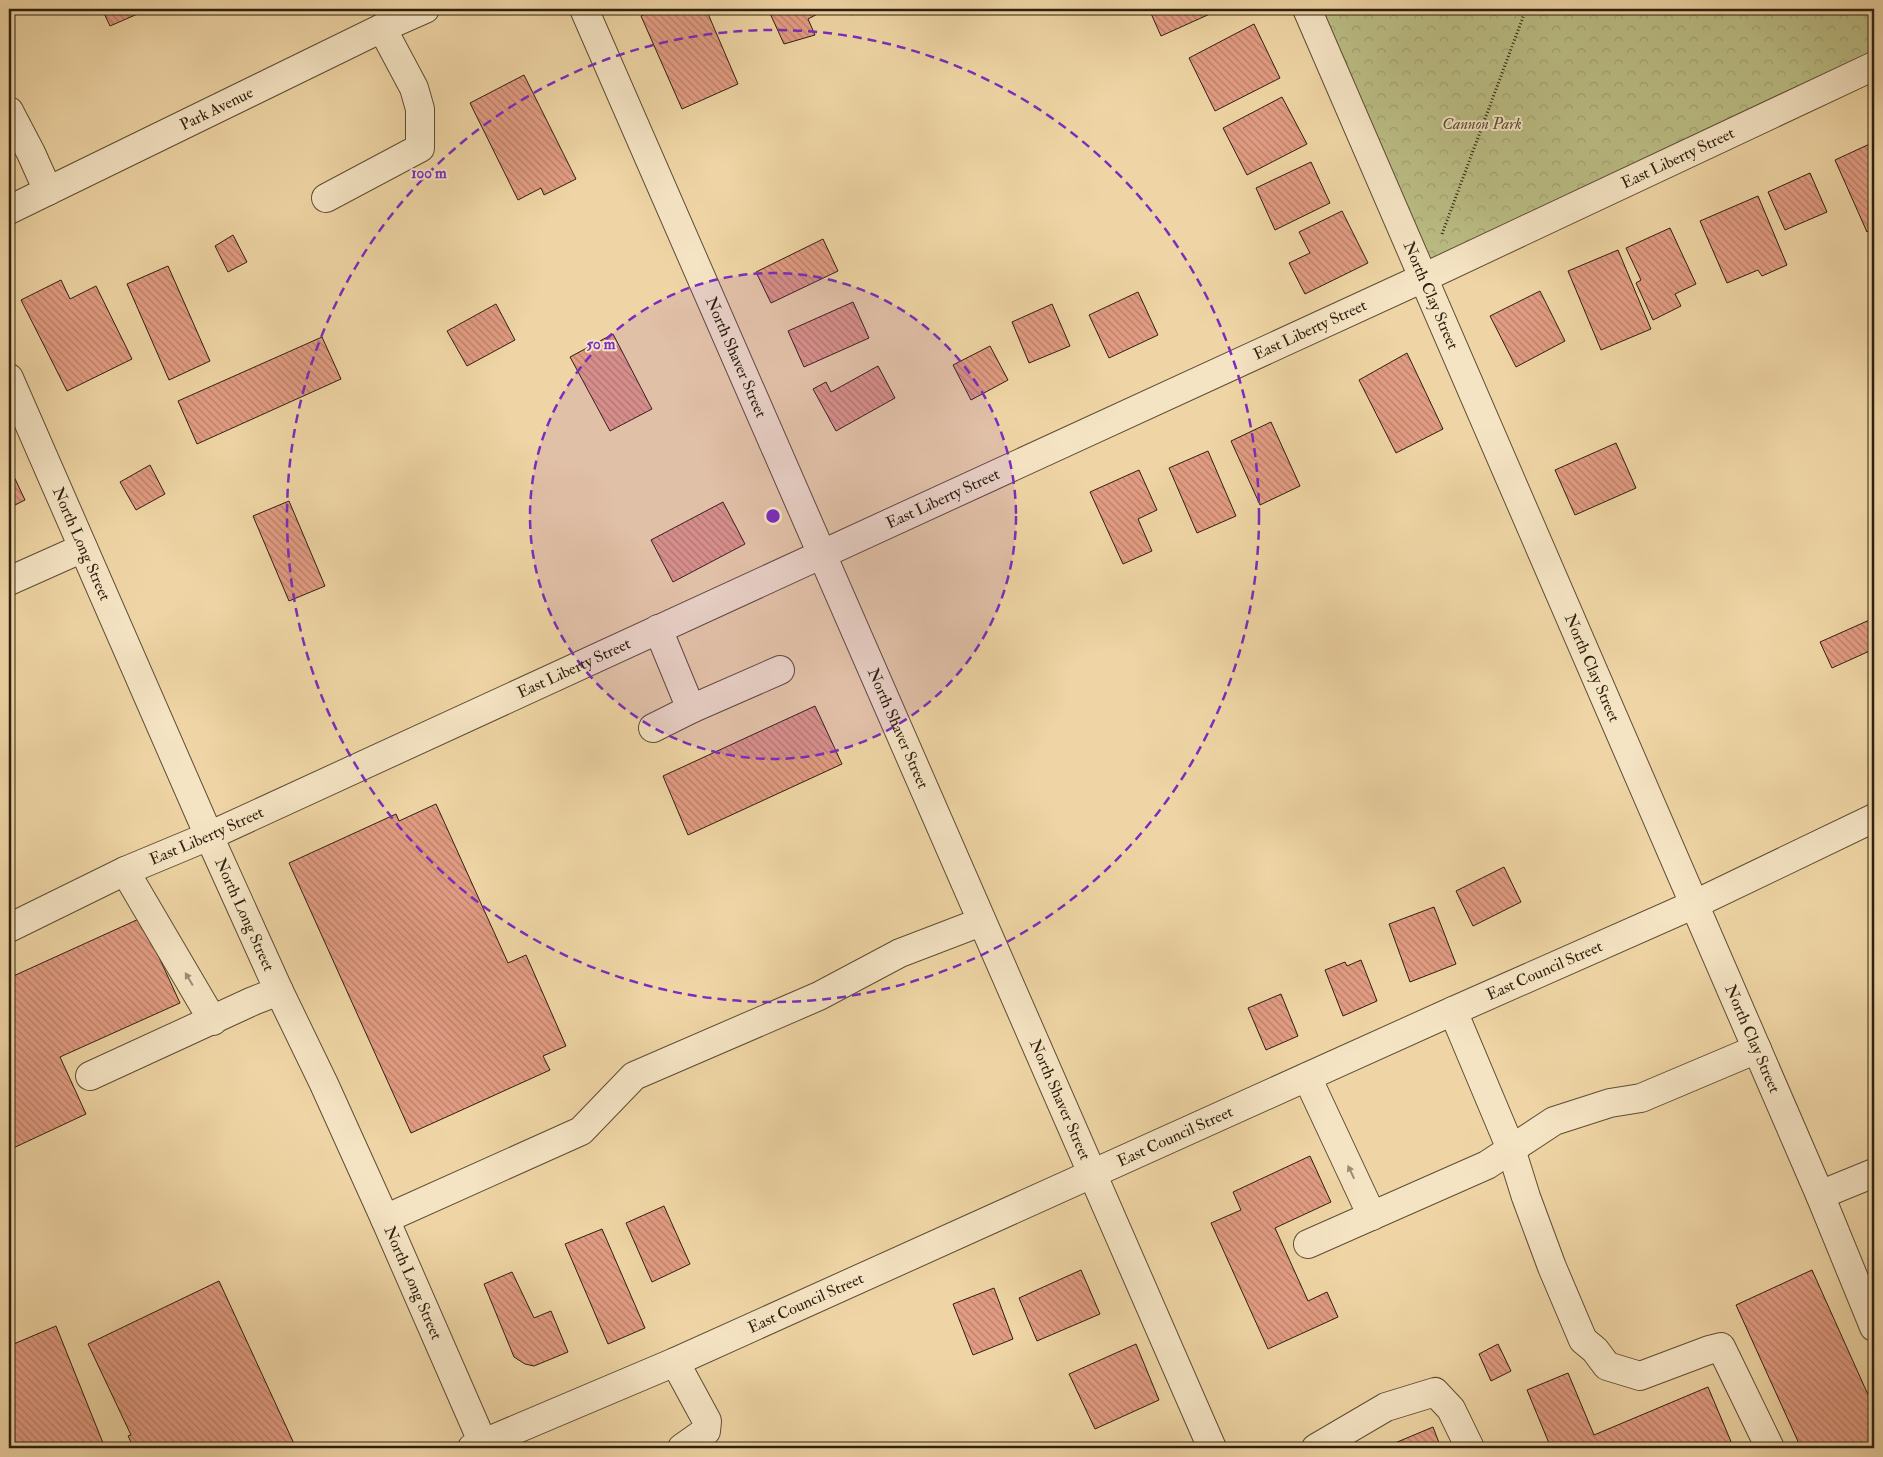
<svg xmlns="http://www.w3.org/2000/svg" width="1883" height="1457" font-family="'IM FELL Double Pica',serif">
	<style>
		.forest { fill: url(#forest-crowns); stroke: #746e4a }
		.building { fill: url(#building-back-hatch); stroke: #2e200f }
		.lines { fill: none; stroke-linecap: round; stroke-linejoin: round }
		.minor-casing { stroke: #5e4d34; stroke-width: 30 }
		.path { stroke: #2e200f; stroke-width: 3; stroke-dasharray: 1 2.5; stroke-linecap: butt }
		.minor { stroke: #f5e4c4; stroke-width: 28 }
		.oneway { fill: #9b8c73 }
		.ring { fill: none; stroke: #7b2cbf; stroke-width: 2.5; stroke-dasharray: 9 6 }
		.labels { text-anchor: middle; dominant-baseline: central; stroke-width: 4; stroke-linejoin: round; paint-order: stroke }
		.street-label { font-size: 16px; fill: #2e200f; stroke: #f5e4c4 }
		.park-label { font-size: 16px; font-style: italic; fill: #584f32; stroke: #f5e4c4 }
		.centre { fill: #7b2cbf; stroke: #f5e4c4; stroke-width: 2.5 }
		.ring-label { font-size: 15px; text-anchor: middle; font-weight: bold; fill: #7b2cbf; stroke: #f5e4c4; stroke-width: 4; stroke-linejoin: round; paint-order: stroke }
	</style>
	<defs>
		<pattern id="forest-crowns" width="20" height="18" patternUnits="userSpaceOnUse" patternTransform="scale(1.25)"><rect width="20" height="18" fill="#bbbd85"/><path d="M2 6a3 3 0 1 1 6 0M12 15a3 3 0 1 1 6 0" fill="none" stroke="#a1a272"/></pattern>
		<pattern id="building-back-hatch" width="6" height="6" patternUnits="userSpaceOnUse" patternTransform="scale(1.25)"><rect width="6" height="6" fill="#e29c83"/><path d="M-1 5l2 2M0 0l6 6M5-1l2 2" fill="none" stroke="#b87f6a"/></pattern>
	</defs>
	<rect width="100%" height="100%" fill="#efd5a5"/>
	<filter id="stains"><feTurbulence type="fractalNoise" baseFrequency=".004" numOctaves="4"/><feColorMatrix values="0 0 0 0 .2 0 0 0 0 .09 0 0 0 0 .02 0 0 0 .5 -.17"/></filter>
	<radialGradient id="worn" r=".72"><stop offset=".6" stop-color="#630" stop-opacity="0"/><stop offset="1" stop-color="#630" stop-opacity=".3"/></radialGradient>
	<path class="forest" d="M1307,9H1874V66L1423,278Z"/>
	<path class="building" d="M102,9H149L110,26Z
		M656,9H706L738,84L682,109L641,16Z
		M768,9H827L808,19L815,35L784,44Z
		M849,9H865L852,15Z
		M1149,9H1221L1161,36Z
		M1254,24L1280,78L1215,111L1189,58Z
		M524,75L576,179L544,195L541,188L518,200L470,103Z
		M1282,97L1307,144L1247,175L1223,128Z
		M1874,142V228L1867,232L1835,160Z
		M1311,162L1330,203L1275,230L1256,188Z
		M1810,173L1827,212L1785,230L1768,192Z
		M1758,196L1787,265L1762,276L1758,270L1727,283L1700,221Z
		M1342,211L1368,263L1305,294L1289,263L1310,253L1299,232Z
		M1670,228L1696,284L1675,294L1681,306L1653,320L1636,283L1641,280L1626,248Z
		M233,235L247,262L228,272L215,246Z
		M823,239L838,271L771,303L756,272Z
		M1618,250L1651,329L1601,350L1568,271Z
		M168,266L210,361L169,380L127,284Z
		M61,280L70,299L96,286L132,359L67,391L21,300Z
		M1540,291L1565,341L1516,367L1490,316Z
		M1138,292L1158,335L1109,358L1089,315Z
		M853,302L869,338L804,367L788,331Z
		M496,304L515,340L467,366L447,331Z
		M1052,304L1070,346L1029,363L1012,322Z
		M613,334L652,409L610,431L570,357Z
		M322,337L341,379L197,444L178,401Z
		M990,346L1008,380L971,400L953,365Z
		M1407,353L1443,429L1396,453L1359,380Z
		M878,366L895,398L836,431L813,389L826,382L831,392Z
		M1271,422L1300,486L1260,505L1231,441Z
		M1616,443L1636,488L1575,515L1555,470Z
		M1208,451L1236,516L1197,533L1169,468Z
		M150,465L165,494L136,510L120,482Z
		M9,466L25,500L9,508Z
		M1139,470L1157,510L1138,519L1152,551L1123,564L1090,492Z
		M289,501L325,586L289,601L253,516Z
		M723,502L745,544L673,582L651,540Z
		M1874,618V649L1832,668L1820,642Z
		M815,706L842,764L688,835L663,776Z
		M436,804L508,963L526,955L566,1046L543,1056L550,1070L411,1133L289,863L396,814L399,821Z
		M1504,867L1521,902L1473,926L1456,891Z
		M1434,907L1456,964L1410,982L1389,924Z
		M141,918L180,1003L60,1057L86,1114L9,1150V978Z
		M1361,960L1377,1001L1343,1016L1325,970L1345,962L1347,966Z
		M1281,994L1298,1036L1266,1050L1248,1008Z
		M1310,1156L1331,1202L1275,1228L1308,1301L1327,1292L1338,1317L1268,1349L1211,1223L1241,1210L1233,1192Z
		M664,1206L690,1264L652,1282L626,1223Z
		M602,1229L645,1328L608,1344L565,1244Z
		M1081,1270L1100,1314L1037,1341L1019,1298Z
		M1812,1270L1874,1408V1448H1801L1736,1305Z
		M512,1272L534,1318L551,1311L568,1352L534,1366L525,1364L514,1357L484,1284Z
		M219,1281L296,1448H134L128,1436L131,1435L88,1344Z
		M994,1288L1013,1339L973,1355L953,1304Z
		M56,1326L105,1448H9V1346Z
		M1136,1344L1159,1400L1095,1429L1069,1374Z
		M1498,1344L1511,1371L1491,1381L1479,1354Z
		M1568,1373L1594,1435L1708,1387L1732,1444L1723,1448H1551L1527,1390Z
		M1433,1427L1441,1448H1383Z"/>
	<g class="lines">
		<defs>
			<g id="minor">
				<path id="s1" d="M584,9L1212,1448"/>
				<path id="s2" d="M1307,9L1820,1195L1874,1327"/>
				<path d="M9,111L31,153L48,191"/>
				<path d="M326,198L420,148V109L414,88L382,28"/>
				<path id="s3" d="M9,210L382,28L425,9"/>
				<path id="s4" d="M9,378L209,836L279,991L324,1084L385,1219L485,1448"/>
				<path d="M9,581L83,548"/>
				<path d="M691,709L780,670"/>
				<path d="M653,728L691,709L658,629"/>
				<path d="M125,871L213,1021"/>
				<path id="s5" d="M9,928L125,871L209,836L1423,278L1874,66"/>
				<path d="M1453,1011L1511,1149L1526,1197L1552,1267L1583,1340L1595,1350L1607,1366L1640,1376L1709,1350L1721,1347L1770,1448"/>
				<path d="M90,1076L253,1001L279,991"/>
				<path d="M1307,1077L1372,1216"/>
				<path d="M1820,1195L1874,1173"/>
				<path d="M385,1219L581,1131L634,1076L819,996L900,953L981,922"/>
				<path d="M1308,1244L1487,1165L1554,1121L1610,1103L1641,1098L1757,1049"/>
				<path d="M675,1362L707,1421L706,1431L682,1448"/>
				<path id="s6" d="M472,1448L675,1362L1453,1011L1695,904L1874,818"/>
				<path d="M1316,1448L1386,1407L1435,1392L1451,1409L1470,1448"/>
			</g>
		</defs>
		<use href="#minor" class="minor-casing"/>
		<path class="path" d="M1442,234L1526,9"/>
		<use href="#minor" class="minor"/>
	</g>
	<defs><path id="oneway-solid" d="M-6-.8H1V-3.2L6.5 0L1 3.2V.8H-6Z" transform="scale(1.25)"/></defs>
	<g class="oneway">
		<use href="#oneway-solid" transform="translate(189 979) rotate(-121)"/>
		<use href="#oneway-solid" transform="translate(1351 1172) rotate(-115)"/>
	</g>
	<circle cx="773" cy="516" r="243" fill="#7b2cbf" fill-opacity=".12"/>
	<g class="ring">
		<circle cx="773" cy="516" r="243"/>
		<circle cx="773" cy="516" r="486"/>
	</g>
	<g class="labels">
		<g class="street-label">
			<text stroke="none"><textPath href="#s3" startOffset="231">Park Avenue</textPath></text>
			<text stroke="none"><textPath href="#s5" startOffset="1838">East Liberty Street</textPath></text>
			<text stroke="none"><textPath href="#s2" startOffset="312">North Clay Street</textPath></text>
			<text stroke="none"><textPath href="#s5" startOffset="1432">East Liberty Street</textPath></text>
			<text stroke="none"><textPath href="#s1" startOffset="380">North Shaver Street</textPath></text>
			<text stroke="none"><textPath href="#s5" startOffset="1028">East Liberty Street</textPath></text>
			<text stroke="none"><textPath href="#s4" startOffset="181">North Long Street</textPath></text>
			<text stroke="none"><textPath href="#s2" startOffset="718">North Clay Street</textPath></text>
			<text stroke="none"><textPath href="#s5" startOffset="622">East Liberty Street</textPath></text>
			<text stroke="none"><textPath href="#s1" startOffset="785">North Shaver Street</textPath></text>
			<text stroke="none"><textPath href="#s5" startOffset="218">East Liberty Street</textPath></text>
			<text stroke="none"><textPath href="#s4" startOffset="586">North Long Street</textPath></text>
			<text stroke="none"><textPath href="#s6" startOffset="1174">East Council Street</textPath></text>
			<text stroke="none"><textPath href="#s2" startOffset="1122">North Clay Street</textPath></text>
			<text stroke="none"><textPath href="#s1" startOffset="1190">North Shaver Street</textPath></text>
			<text stroke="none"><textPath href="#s6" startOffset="769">East Council Street</textPath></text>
			<text stroke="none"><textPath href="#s4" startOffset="991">North Long Street</textPath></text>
			<text stroke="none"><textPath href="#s6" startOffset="364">East Council Street</textPath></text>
		</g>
		<g class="park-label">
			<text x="1482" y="124">Cannon Park</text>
		</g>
	</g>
	<circle cx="773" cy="516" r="8" class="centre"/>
	<g class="ring-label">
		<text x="429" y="178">100 m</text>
		<text x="601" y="349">50 m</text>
	</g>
	<rect width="1883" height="1457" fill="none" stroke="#efd5a5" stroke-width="30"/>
	<rect x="10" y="10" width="1863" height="1437" fill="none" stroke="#2e200f" stroke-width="2.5"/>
	<rect x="15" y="15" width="1853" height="1427" fill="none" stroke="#2e200f"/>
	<rect width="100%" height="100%" filter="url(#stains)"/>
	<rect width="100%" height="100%" fill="url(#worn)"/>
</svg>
